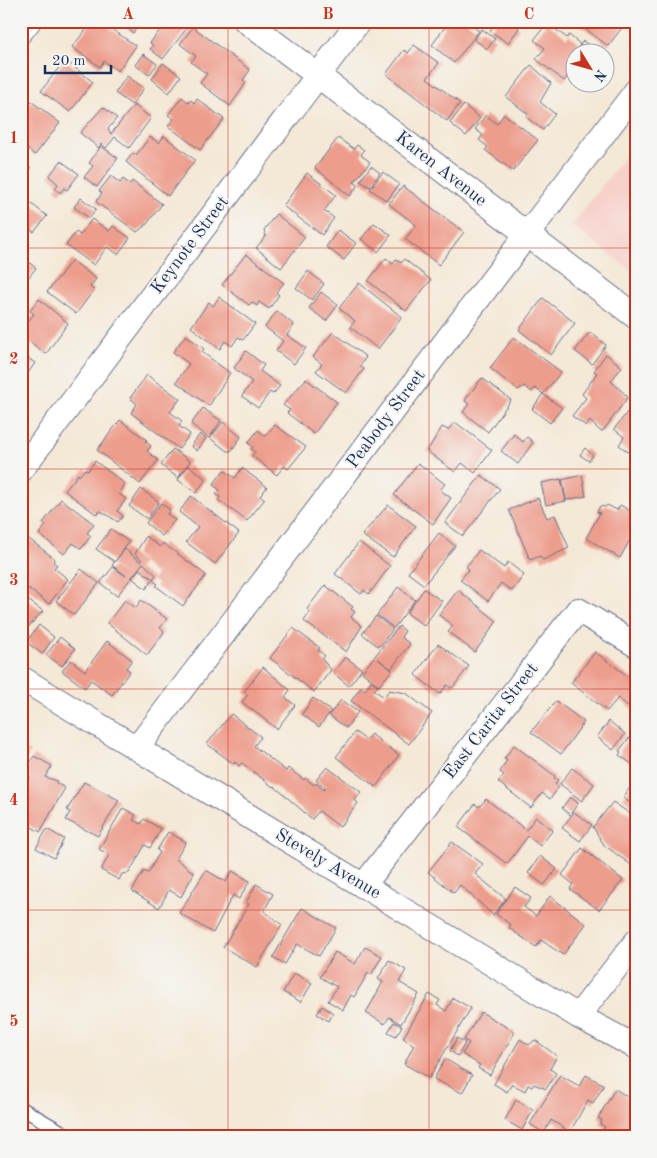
<svg xmlns="http://www.w3.org/2000/svg" width="657" height="1158" font-family="'Old Standard TT',serif">
	<style>
		.built { fill: #f7d0ca }
		.building { fill: #ed9d8c }
		.lines { fill: none; stroke-linecap: round; stroke-linejoin: round }
		.service-casing { stroke: #677088; stroke-width: 15 }
		.minor-casing { stroke: #677088; stroke-width: 26 }
		.service { stroke: #fff; stroke-width: 12 }
		.minor { stroke: #fff; stroke-width: 24 }
		.grid { fill: none; stroke: #c8321e; stroke-width: 1; stroke-opacity: 0.55 }
		.labels { text-anchor: middle; dominant-baseline: central; stroke-width: 4; stroke-linejoin: round; paint-order: stroke }
		.street-label { font-size: 18px; fill: #1b2f5e; stroke: #f6f6f2 }
		.neatline { fill: none; stroke: #c8321e; stroke-width: 2 }
		.grid-label { font-size: 16px; text-anchor: middle; font-weight: bold; fill: #c8321e }
	</style>
	<rect width="100%" height="100%" fill="#f6f6f2"/>
	<filter id="ink" filterUnits="userSpaceOnUse"><feTurbulence type="fractalNoise" baseFrequency=".02" numOctaves="2"/><feDisplacementMap in="SourceGraphic" scale="10" xChannelSelector="R" yChannelSelector="G"/><feConvolveMatrix kernelMatrix="1 2 1 2 8 2 1 2 1" color-interpolation-filters="sRGB"/></filter>
	<filter id="wash" filterUnits="userSpaceOnUse"><feTurbulence type="fractalNoise" baseFrequency=".0096" numOctaves="4" result="noise"/><feDisplacementMap in="SourceGraphic" scale="20" xChannelSelector="R" yChannelSelector="G"/><feGaussianBlur stdDeviation="1.12" result="paint"/><feColorMatrix in="noise" values="0 0 0 0 0 0 0 0 0 0 0 0 0 0 0 0 0 1.4 0 .05"/><feComposite in="paint" operator="in"/></filter>
	<g filter="url(#wash)">
		<rect width="100%" height="100%" fill="#f4e8d6"/>
		<path class="built" d="M636,142V274L572,225Z"/>
		<g id="blocks">
			<path class="building" d="M93,21H100L136,46L118,71L104,61L100,67L72,47Z
				M118,21H142L133,33Z
				M167,21H186L190,24L163,59L150,49L153,45L150,43Z
				M438,21H466L479,31L454,63L432,45L445,27Z
				M497,21H510L519,28L508,43L490,31Z
				M581,21H627L608,46L579,24Z
				M547,23L567,38L569,35L580,44L579,47L583,41L598,52H574V67L564,81L536,59L545,48L534,40Z
				M193,27L250,70L243,80L246,82L242,89L230,106L200,83L207,74L191,62L196,56L180,44Z
				M482,29L495,39L487,49L474,39Z
				M414,45L439,63L427,78L460,103L447,121L386,74L404,50L408,53Z
				M143,54L157,64L149,75L135,65Z
				M65,60L93,82L70,112L41,91Z
				M163,63L181,76L169,93L152,79Z
				M531,65L551,83L540,102L555,114L543,130L526,117L528,114L506,97Z
				M127,76L144,88L132,105L115,93Z
				M182,97L189,103L191,100L194,103L197,99L224,119L200,150L168,126L174,119L168,115Z
				M31,101L60,123L35,155L21,144V115Z
				M134,105L151,118L129,148L115,137L106,148L101,144L99,148L80,133L103,107L117,118L108,129L111,134Z
				M464,105L480,118L466,136L450,123Z
				M504,114L538,140L513,171L485,150L488,147L479,140L483,135L475,129L486,115L497,124Z
				M164,136L195,160L168,196L126,162L133,153L136,155L150,137L159,143Z
				M338,138L354,149L357,145L364,150L361,155L370,162L354,182L358,185L350,196L315,168Z
				M101,146L118,158L97,187L84,177L93,166L89,163Z
				M21,160L31,168L21,180Z
				M61,161L79,174L67,190L64,188L60,193L55,189L58,184L49,176Z
				M371,166L380,173L370,187L360,181Z
				M383,172L399,184L387,201L370,189Z
				M307,173L336,195L324,211L334,218L322,235L283,206Z
				M111,176L120,183L123,179L130,184L132,181L162,204L146,225L137,232L96,202L102,193L99,191Z
				M403,186L464,232L439,265L405,239L416,225L389,204Z
				M81,198L96,209L89,218L74,207Z
				M29,202L47,216L34,232L21,223V212Z
				M276,214L305,237L281,268L256,248L266,236L264,230Z
				M92,219L109,231L113,226L130,238L118,254L107,247L94,265L66,245L76,232L80,235Z
				M374,223L391,235L378,252L361,239Z
				M338,230L356,243L344,260L326,247Z
				M246,254L284,283L276,292L279,295L269,309L259,302L257,306L252,302L249,305L222,285Z
				M21,256L36,268L24,283L21,281Z
				M386,258L393,264L396,259L401,263L404,259L431,280L406,311L368,281Z
				M72,260L96,279L90,287L94,290L76,314L47,292Z
				M308,271L324,284L312,300L296,288Z
				M359,283L402,317L378,349L350,327L355,321L339,308Z
				M321,292L338,305L326,321L309,308Z
				M219,297L255,324L243,340L238,337L232,346L225,341L220,349L191,327L209,302L213,306Z
				M543,298L575,323L551,355L519,330Z
				M39,299L68,323L46,354L21,335V330L34,314L30,311Z
				M277,311L294,325L287,335L306,348L294,364L276,351L283,341L265,327Z
				M333,332L366,357L360,366L364,369L346,393L316,371L322,364L313,357Z
				M590,332L606,345L592,364L575,351Z
				M186,335L204,349L202,352L230,373L209,406L176,382L189,364L173,352Z
				M514,337L561,372L543,394L535,388L532,392L524,386L518,390L490,368Z
				M246,351L264,365L260,371L280,386L273,394L270,392L258,408L242,396L252,382L234,368Z
				M21,353L35,363L23,380L21,378Z
				M606,354L622,367L611,381L628,397L603,431H600L590,421L586,426L572,416L586,398L582,394L597,373L594,371Z
				M147,375L180,399L170,412L182,421L179,426L190,434L179,449L131,413L137,404L130,398Z
				M482,378L511,400L488,432L463,412L469,404L465,401L467,397Z
				M306,379L337,402L314,434L287,413L290,410L283,405Z
				M543,394L562,408L550,423L532,409Z
				M636,401V458L619,445L624,437L614,429Z
				M203,408L221,421L209,438L191,424Z
				M120,420L147,440L145,441L151,446L147,451L158,460L140,484L97,450Z
				M223,422L241,437L231,451H227L210,438Z
				M455,422L492,450L475,473L462,463L455,472L427,451L442,427L448,430Z
				M275,425L306,447L288,469L284,466L277,475L252,456L255,452L251,449L253,447L248,443L258,430L265,436Z
				M200,434L206,438L197,451L191,446Z
				M514,434L523,442L527,437L533,442L518,464L501,451Z
				M585,448L593,455L589,461L580,455Z
				M173,449L190,461L178,478L161,465Z
				M95,461L125,484L119,494L126,499L117,511L123,516L118,522L101,511L96,514L65,491L78,474L79,476L85,469L88,471Z
				M418,463L445,484L440,490L451,498L433,524L394,495Z
				M188,465L206,479L196,493L178,480Z
				M242,468L267,487L260,496L265,499L247,521L218,500L220,497L216,494L220,490L213,485L224,470L235,478Z
				M481,475L500,489L463,536L445,523Z
				M582,475L586,496L566,500L562,480Z
				M561,479L566,501L546,505L541,483Z
				M141,489L159,502L147,519L129,506Z
				M191,496L239,533L215,564L186,542L198,527L179,512Z
				M538,498L547,518L555,515L569,548L543,560L540,556L530,560L509,510Z
				M61,499L94,524L87,533L91,536L81,549L73,543L64,554L39,534L46,525L43,523Z
				M161,503L170,510L167,514L175,520L162,536L146,523Z
				M388,505L416,526L393,557L362,535Z
				M607,505L617,510L620,505L636,514L631,522L636,525V529L620,558L586,538L600,513L597,512L600,506L605,507Z
				M111,529L129,542L115,562L96,549Z
				M439,533L455,546L424,585L408,573Z
				M146,536L160,547L163,543L206,575L183,606L156,586L158,584L152,580L146,589L132,578L139,569L153,579L156,575L143,563L117,596L100,583L113,567L126,576L112,565L125,549L141,562L142,560L135,554Z
				M29,539L55,559L53,562L57,565L54,568L68,579L49,604L21,583V549Z
				M359,542L390,566L369,594L364,590L361,594L335,574Z
				M479,550L504,568L508,562L524,575L512,591L501,583L488,601L460,580L469,569L466,567Z
				M81,569L99,583L74,615L56,601Z
				M325,585L353,607L351,609L355,612L351,617L362,626L346,652L304,621L310,612L307,609Z
				M398,587L415,600L394,628L377,615Z
				M424,589L442,601L424,626L407,613Z
				M458,590L497,621L475,652L448,632L453,626L439,615Z
				M21,595L43,611L21,635Z
				M125,600L136,608L141,600L167,619L160,628L164,631L162,635L147,655L107,623Z
				M376,616L393,629L381,645L378,646L362,634Z
				M39,625L54,637L42,654L26,642Z
				M399,626L405,631L401,637L410,644L391,669L378,659L392,670L379,686L362,672Z
				M293,628L320,648L318,650L325,656L322,659L331,670L314,692L270,658Z
				M60,637L75,649L62,666L46,655Z
				M107,641L132,660L126,668L130,671L112,695L91,680L85,688L62,671L71,660L85,671Z
				M438,644L469,666L454,686L451,688L447,685L440,694L415,675Z
				M595,652L636,682V712L618,698L607,711L571,683Z
				M345,657L362,669L349,686L333,673Z
				M263,667L290,690L285,697L295,705L277,729L242,702L248,695L244,692Z
				M371,681L378,686L374,690L384,697L389,690L406,693L432,713L409,744L351,701L361,687L365,690Z
				M313,698L331,711L319,727L302,714Z
				M341,700L358,712L346,728L329,715Z
				M556,701L584,722L561,754L531,732Z
				M231,714L261,737L254,746L286,771L288,768L304,780L305,778L314,785L316,783L324,790L325,787L316,780L327,767L361,792L355,800L358,803L340,827L319,811L312,819L274,786L273,787L242,763L239,766L235,762L234,764L207,744Z
				M609,721L625,734L613,750L597,737Z
				M355,732L366,740L371,734L399,755L376,787L336,757Z
				M629,738L636,742V767L619,755L621,752L619,751Z
				M514,745L555,776L554,778L558,780L555,784L559,787L550,799L542,793L531,808L498,782L504,775L500,772L507,760L504,759Z
				M21,748L30,752L21,766Z
				M34,756L52,766L45,777L57,781L56,783L65,788L40,832L23,822L21,826V792L30,777L24,773Z
				M572,768L594,784L582,801L560,784Z
				M84,782L119,800L98,836L66,820L70,812L67,810Z
				M631,786L636,790V807L623,798Z
				M570,797L578,803L570,815L562,808Z
				M486,799L526,830L536,817L553,830L540,846L528,836L507,864L458,827L475,804L479,807Z
				M613,802L636,818V864L634,867L604,845L593,827Z
				M123,808L136,815L133,820L141,824L144,819L161,829L150,848L145,845L129,873L122,874L119,880L101,870L109,855L99,849Z
				M574,812L592,825L580,841L562,828Z
				M47,829L64,839L54,858L36,848Z
				M168,832L186,842L176,859L194,873L181,897L169,890L159,908L132,891L144,871L148,873L160,852L157,850Z
				M452,842L483,864L475,874L506,899L493,915L460,885L454,893L428,872Z
				M582,848L623,880L599,910L570,889L573,884L562,875Z
				M540,856L557,869L544,885L528,873Z
				M206,870L226,882L232,871L250,881L239,899L233,895L213,933L179,913Z
				M256,884L273,894L264,911L282,925L257,967L223,947L249,904L246,903Z
				M515,887L531,898L524,907L536,916L550,896L586,924L563,955L541,940L536,947L509,928L511,925L496,914Z
				M302,908L336,928L319,956L297,944L285,964L273,957Z
				M365,947L382,956L371,975L368,973L354,997L351,995L343,1010L328,1001L337,987L320,977L335,952L355,964Z
				M389,960L406,970L399,982L419,994L401,1024L389,1017L385,1024L366,1013L383,982L378,979Z
				M294,973L312,983L301,1002L283,992Z
				M429,994L440,1000L437,1005L446,1011L453,998L471,1008L429,1078L404,1064L414,1045L403,1038Z
				M322,1006L333,1013L329,1021L317,1014Z
				M481,1012L515,1032L490,1075L478,1068L480,1065L462,1054L469,1043L464,1040Z
				M394,1022L402,1026L396,1036L388,1032Z
				M457,1038L465,1043L458,1056L450,1051Z
				M520,1039L529,1045L535,1040L557,1056L550,1069L556,1073L546,1089L534,1084L532,1087L528,1085L525,1091L512,1084L507,1092L494,1084Z
				M445,1059L472,1075L462,1093L434,1079Z
				M560,1075L579,1086L586,1075L604,1085L593,1103L588,1100L570,1132L551,1120L544,1133L530,1124Z
				M615,1089L636,1102V1129L631,1137H609L601,1133L605,1127L600,1124L602,1120L598,1118Z
				M516,1100L533,1110L522,1130L505,1120Z"/>
		</g>
	</g>
	<g filter="url(#ink)">
		<use href="#blocks" fill-opacity="0" stroke="#677088" stroke-width="1"/>
		<g class="lines">
			<defs>
				<path id="service" d="M21,1108L71,1137"/>
				<path id="minor" d="M246,21L636,317
					M21,31L29,21
					M21,470L359,21
					M21,678L578,1016L636,1047
					M137,748L636,91
					M363,886L578,610L636,645
					M578,1016L636,942"/>
			</defs>
			<use href="#service" class="service-casing"/>
			<use href="#minor" class="minor-casing"/>
			<use href="#service" class="service"/>
			<use href="#minor" class="minor"/>
		</g>
	</g>
	<path class="grid" d="M228,21V1137M429,21V1137M21,248H636M21,469H636M21,689H636M21,910H636"/>
	<g class="labels">
		<g class="street-label">
			<text transform="translate(441 169) rotate(38)">Karen Avenue</text>
			<text transform="translate(190 245) rotate(-53)">Keynote Street</text>
			<text transform="translate(386 419) rotate(-53)">Peabody Street</text>
			<text transform="translate(491 721) rotate(-52)">East Carita Street</text>
			<text transform="translate(328 864) rotate(31)">Stevely Avenue</text>
		</g>
	</g>
	<rect width="657" height="1158" fill="none" stroke="#f6f6f2" stroke-width="55"/>
	<g transform="translate(590 68) rotate(127)"><circle r="24" fill="#f6f6f2" stroke="#9ea6b7"/>
	<path d="M0-4L9 19L0 12L-9 19Z" fill="#c8321e"/>
	<text y="-8" font-size="14" font-weight="bold" text-anchor="middle" fill="#1b2f5e">N</text>
	</g>
	<path d="M45 65v8h66v-8" fill="none" stroke="#1b2f5e" stroke-width="2.5"/>
	<text x="52" y="65" font-size="15" fill="#1b2f5e" stroke="#f6f6f2" stroke-width="4" paint-order="stroke">20 m</text>
	<rect x="28" y="28" width="602" height="1102" class="neatline"/>
	<g class="grid-label">
		<text x="128" y="19">A</text>
		<text x="328" y="19">B</text>
		<text x="529" y="19">C</text>
		<text x="14" y="143">1</text>
		<text x="14" y="364">2</text>
		<text x="14" y="585">3</text>
		<text x="14" y="805">4</text>
		<text x="14" y="1026">5</text>
	</g>
</svg>
